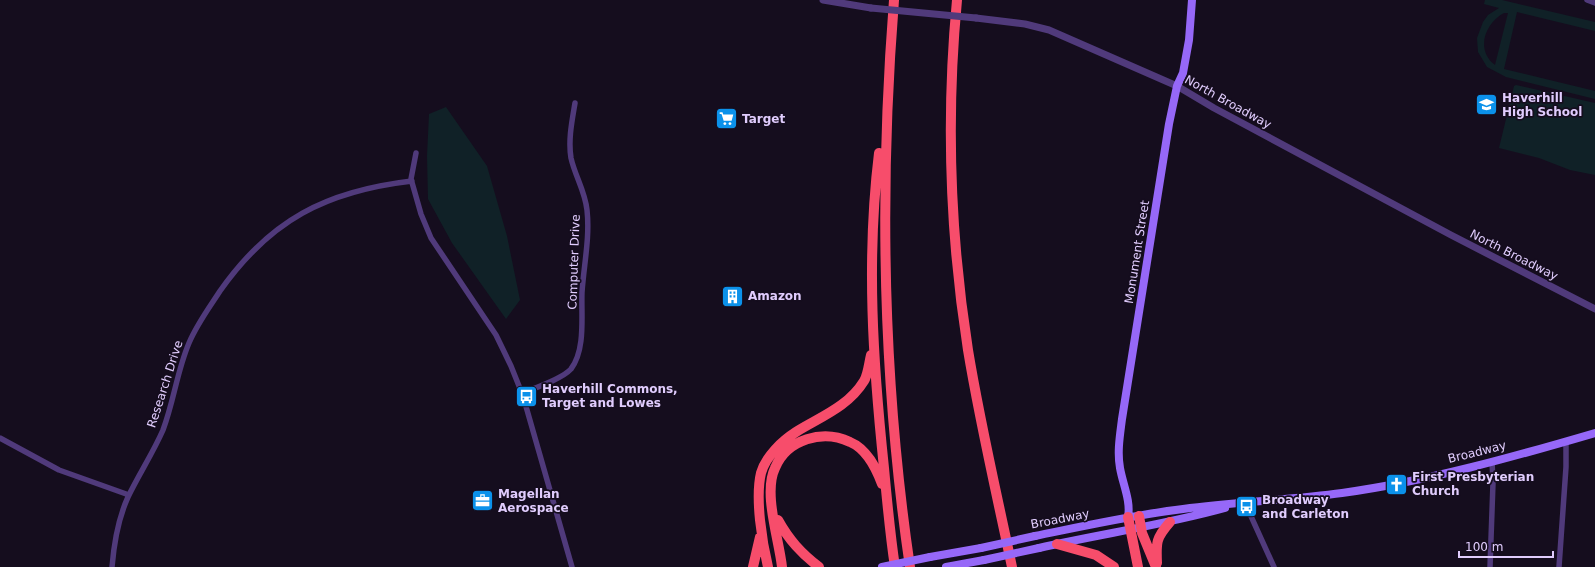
<svg xmlns="http://www.w3.org/2000/svg" width="1595" height="567" font-family="'DejaVu Sans',sans-serif">
	<style>
		.green { fill: #102127; fill-rule: evenodd }
		.lines { fill: none; stroke-linecap: round; stroke-linejoin: round }
		.minor { stroke: #503a7b; stroke-width: 5.5 }
		.tertiary { stroke: #503a7b; stroke-width: 7 }
		.secondary { stroke: #9668f8; stroke-width: 8 }
		.motorway { stroke: #f74d6b; stroke-width: 10 }
		.tertiary-bridge { stroke: #503a7b; stroke-width: 7 }
		.secondary-bridge { stroke: #9668f8; stroke-width: 8 }
		.labels { text-anchor: middle; dominant-baseline: central; stroke-width: 3.5; stroke-linejoin: round; paint-order: stroke }
		.poi-label { font-size: 12px; font-weight: bold; fill: #e0ccfd; stroke: #150d1e; text-anchor: start }
		.street-label { font-size: 12px; fill: #e0ccfd; stroke: #150d1e }
	</style>
	<rect width="100%" height="100%" fill="#150d1e"/>
	<path class="green" d="M1485,0H1502L1595,22V31L1517,12L1504,69L1595,91V99L1506,77L1487,67L1478,52L1477,38L1483,22L1488,15L1499,8L1484,4ZM1504,13H1508L1495,65C1475,50 1485,23 1504,13Z
		M1516,85L1595,103V175L1570,170L1539,158L1499,148L1514,86Z
		M446,107L487,166L507,236L520,300L506,319L452,243L428,199L427,156L429,114Z"/>
	<g class="lines">
		<path class="minor" d="M1587,0L1595,3
			M416,153L411,179L421,214L431,238L496,335L511,366L523,396L572,567
			M522,393C535,388 562,379 571,369C586,349 581,315 582,292C584,264 590,237 587,210C585,191 575,176 571,158C568,140 572,121 575,103
			M0,438L59,470L129,495
			M1245,503L1274,567
			M112,567C114,543 118,519 128,497C139,474 153,453 163,430C174,401 177,371 189,343C197,324 209,308 220,291C270,220 326,191 412,181
			M1490,567L1493,483L1492,461
			M1559,567L1566,467V442"/>
		<path class="tertiary" d="M823,0L871,8
			M976,18L1025,24L1049,30L1177,86L1214,108L1451,235L1595,309"/>
		<path class="secondary" d="M1128,517C1131,501 1123,485 1120,468C1117,452 1120,435 1122,419L1169,124L1177,86L1183,73L1189,40L1192,0
			M1035,536C1084,526 1133,515 1183,509C1236,502 1290,500 1342,493C1428,481 1513,457 1595,433
			M1039,548C1100,534 1164,525 1225,508
			M930,557L981,548
			M946,567L984,560"/>
		<path class="motorway" d="M894,0C879,191 882,377 910,567
			M957,0C946,116 950,235 968,350C980,423 997,495 1012,567
			M879,153C866,259 873,363 884,468C887,501 890,534 895,567
			M1139,516L1142,533L1156,567
			M1128,517L1138,567
			M778,520C789,540 801,553 819,567
			M1057,544L1096,555L1114,567
			M1157,563C1156,542 1156,538 1170,522
			M753,567L760,537
			M768,567C762,542 755,498 761,473C766,456 782,441 796,432C820,417 848,407 864,381C868,375 869,363 871,355
			M782,567C779,539 763,493 775,468C787,439 823,429 850,442C867,449 876,468 882,484"/>
		<path class="tertiary-bridge" d="M871,8L976,18"/>
		<path class="secondary-bridge" d="M981,548L1035,536
			M984,560L1039,548
			M882,567L930,557"/>
	</g>
	<defs>
		<symbol id="school-square" viewBox="-11 -11 22 22"><rect x="-9" y="-9" width="18" height="18" rx="4" fill="#0b91ea" stroke="#150d1e"/><path d="M0-5L7-2L0 1L-7-2ZM-4 1L0 2.5L4 1V4Q0 6-4 4Z" fill="#fff"/></symbol>
		<symbol id="supermarket-square" viewBox="-11 -11 22 22"><rect x="-9" y="-9" width="18" height="18" rx="4" fill="#0b91ea" stroke="#150d1e"/><path d="M-6-5.5h2.5l.6 2H6L4.5 2H-2.5L-4.4-4H-6ZM-1.5 3.2a1.3 1.3 0 1 0 .1 0ZM3 3.2a1.3 1.3 0 1 0 .1 0Z" fill="#fff"/></symbol>
		<symbol id="building-square" viewBox="-11 -11 22 22"><rect x="-9" y="-9" width="18" height="18" rx="4" fill="#0b91ea" stroke="#150d1e"/><path d="M-4-6H4V6H1V3H-1V6H-4ZM-2.5-4.3h1.7v1.8h-1.7ZM.8-4.3h1.7v1.8H.8ZM-2.5-1h1.7V.8h-1.7ZM.8-1h1.7V.8H.8Z" fill="#fff"/></symbol>
		<symbol id="bus-square" viewBox="-11 -11 22 22"><rect x="-9" y="-9" width="18" height="18" rx="4" fill="#0b91ea" stroke="#150d1e"/><path d="M-5-6H5V4H4V6H2V4H-2V6H-4V4H-5ZM-3.5-4V0h7V-4ZM-3.5 1.2v1.5H-2V1.2ZM2 1.2v1.5H3.5V1.2Z" fill="#fff"/></symbol>
		<symbol id="church-square" viewBox="-11 -11 22 22"><rect x="-9" y="-9" width="18" height="18" rx="4" fill="#0b91ea" stroke="#150d1e"/><path d="M-1.2-6h2.4v3.5h3.3v2.4h-3.3V6h-2.4V-.1h-3.3v-2.4h3.3Z" fill="#fff"/></symbol>
		<symbol id="office-square" viewBox="-11 -11 22 22"><rect x="-9" y="-9" width="18" height="18" rx="4" fill="#0b91ea" stroke="#150d1e"/><path d="M-6-3h4V-5.5h4V-3h4V5H-6ZM-1-4.5V-3h2v-1.5ZM-6 0V1H6V0Z" fill="#fff"/></symbol>
	</defs>
	<g fill-rule="evenodd">
		<use href="#school-square" x="1474" y="92" width="25" height="25"/>
		<use href="#supermarket-square" x="714" y="106" width="25" height="25"/>
		<use href="#building-square" x="720" y="284" width="25" height="25"/>
		<use href="#bus-square" x="514" y="384" width="25" height="25"/>
		<use href="#church-square" x="1384" y="472" width="25" height="25"/>
		<use href="#office-square" x="470" y="488" width="25" height="25"/>
		<use href="#bus-square" x="1234" y="494" width="25" height="25"/>
	</g>
	<g class="labels">
		<g class="poi-label">
			<text x="1502" y="98">Haverhill<tspan x="1502" dy="14">High School</tspan></text>
			<text x="742" y="119">Target</text>
			<text x="748" y="296">Amazon</text>
			<text x="542" y="389">Haverhill Commons,<tspan x="542" dy="14">Target and Lowes</tspan></text>
			<text x="1412" y="477">First Presbyterian<tspan x="1412" dy="14">Church</tspan></text>
			<text x="498" y="494">Magellan<tspan x="498" dy="14">Aerospace</tspan></text>
			<text x="1262" y="500">Broadway<tspan x="1262" dy="14">and Carleton</tspan></text>
		</g>
		<g class="street-label">
			<text transform="translate(1228 102) rotate(29)">North Broadway</text>
			<text transform="translate(1137 252) rotate(-81)">Monument Street</text>
			<text transform="translate(1514 255) rotate(27)">North Broadway</text>
			<text transform="translate(574 262) rotate(-88)">Computer Drive</text>
			<text transform="translate(165 384) rotate(-72)">Research Drive</text>
			<text transform="translate(1477 452) rotate(-14)">Broadway</text>
			<text transform="translate(1060 519) rotate(-11)">Broadway</text>
		</g>
	</g>
	<path d="M1459 551v6h94v-6" fill="none" stroke="#e0ccfd" stroke-width="2"/>
	<text x="1465" y="551" font-size="12" fill="#e0ccfd" stroke="#150d1e" stroke-width="3" paint-order="stroke">100 m</text>
</svg>
